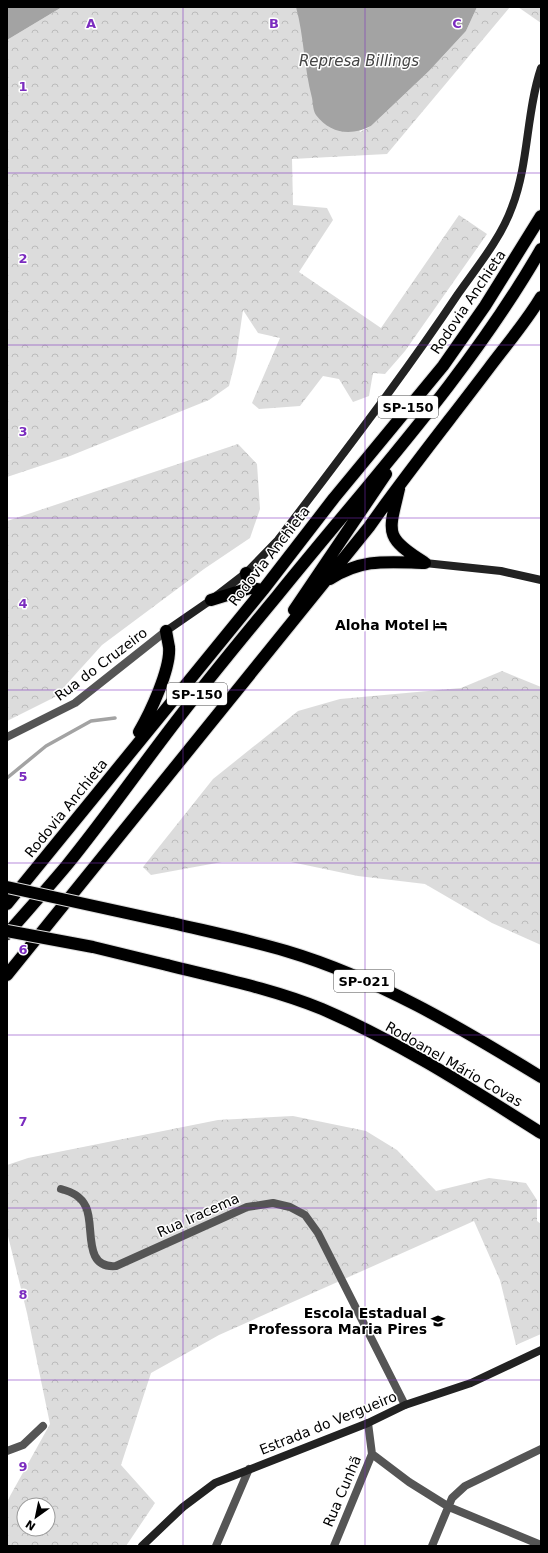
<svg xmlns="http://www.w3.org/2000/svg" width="548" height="1553" font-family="'DejaVu Sans',sans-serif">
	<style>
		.forest { fill: url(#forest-crowns); fill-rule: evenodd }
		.water { fill: #a3a3a3 }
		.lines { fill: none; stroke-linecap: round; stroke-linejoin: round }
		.stream { stroke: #a3a3a3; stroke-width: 3.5 }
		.highway-casing { stroke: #dbdbdb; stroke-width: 14 }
		.street { stroke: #555; stroke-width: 8 }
		.secondary { stroke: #222; stroke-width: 8 }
		.highway { stroke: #000; stroke-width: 12 }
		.highway-bridge-casing { stroke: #dbdbdb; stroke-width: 14; stroke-linecap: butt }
		.highway-bridge { stroke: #000; stroke-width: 12 }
		.grid { fill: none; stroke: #7b2cbf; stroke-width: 1; stroke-opacity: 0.55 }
		.labels { text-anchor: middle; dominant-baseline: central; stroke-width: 3; stroke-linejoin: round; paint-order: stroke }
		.shield { fill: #fff; stroke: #4c4c4c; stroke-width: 1 }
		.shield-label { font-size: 13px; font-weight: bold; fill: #000 }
		.street-label { font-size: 14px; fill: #000; stroke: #fff }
		.poi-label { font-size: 14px; font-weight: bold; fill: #000; stroke: #fff; text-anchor: end }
		.water-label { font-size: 15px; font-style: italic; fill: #444; stroke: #fff }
		.grid-label { font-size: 13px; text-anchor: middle; font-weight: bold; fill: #7b2cbf; stroke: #fff; stroke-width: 3; stroke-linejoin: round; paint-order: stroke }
	</style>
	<defs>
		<pattern id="forest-crowns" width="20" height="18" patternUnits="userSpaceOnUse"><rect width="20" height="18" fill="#dcdcdc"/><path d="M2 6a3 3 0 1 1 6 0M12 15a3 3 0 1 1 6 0" fill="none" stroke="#bbb"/></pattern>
	</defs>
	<rect width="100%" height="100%" fill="#fff"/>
	<path class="forest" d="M62,7H296L360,132L371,126L429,71L466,31L477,7H510L387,154L292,159L293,205L327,208L333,220L299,272L381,328L459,215L487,234L405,351L385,374L373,373L369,396L353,402L339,379L323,376L300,406L259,409L252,403L280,338L258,333L243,310L236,358L229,386L209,400L70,456L7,477V40Z
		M518,7H541V23Z
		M238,444L257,464L260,509L250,538L204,569L102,645L55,697L7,721V521Z
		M502,671L541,687V945L492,923L425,884L358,876L291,862H222L151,875L143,867L213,779L298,711L340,699L461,688Z
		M293,1116L366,1131L397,1150L436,1191L489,1178L526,1183L537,1200V1221L541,1224V1334L516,1345L500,1280L474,1221L219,1335L151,1373L121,1465L155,1503L126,1546H7V1503L10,1496L50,1424L27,1313L7,1232V1165L28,1158L218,1120ZM24,1505H48V1529H24Z"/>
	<path class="water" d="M7,7H62L7,40Z
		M296,7H477L466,31L429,71L371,126C352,136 330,134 316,115C313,111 313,103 312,98C304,68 304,36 296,7Z"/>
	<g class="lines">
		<path class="stream" d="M7,778L46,746L91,721L115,718"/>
		<defs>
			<path id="highway" d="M399,489C389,532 383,537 424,562
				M246,573L250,588
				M330,579C363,558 387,562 425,563
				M211,600L250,588L263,590
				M294,610L386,474
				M139,732C150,713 171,669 169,647C168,642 167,636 166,631
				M7,904L263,590L334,498L443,366L485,306L541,216
				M172,923C210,932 249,940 286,951C377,978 461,1028 541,1077
				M7,934C27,911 47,889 67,865C110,812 149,755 191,702C219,666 248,631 277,596C368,483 468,376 541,249
				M167,965C219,978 273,989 322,1009C399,1042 470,1088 541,1133
				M7,975L369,527C407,473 449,421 489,368C507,344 526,322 541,297"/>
		</defs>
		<use href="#highway" class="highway-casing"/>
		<path class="street" d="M7,737L75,703L166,631
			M61,1189C72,1192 81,1196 86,1207C95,1226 82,1269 116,1266L247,1207L273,1203L290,1207L305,1215L318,1233L405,1405
			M7,1451L23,1445L43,1426
			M372,1454L409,1482L449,1507L541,1545
			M216,1546L249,1469
			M334,1546L372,1454L368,1423
			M432,1546L452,1498L465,1486L541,1449"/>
		<path class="secondary" d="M425,563L501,571L541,580
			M166,631L211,600L246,573L278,540C339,459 402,378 458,294C477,267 501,238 512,207C529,163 526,113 541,68
			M142,1546L183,1507L215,1483L368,1423L405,1405L471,1383L541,1350"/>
		<use href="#highway" class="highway"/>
		<defs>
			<path id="highway-bridge" d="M7,887L172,923
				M7,931L93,947L167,965"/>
		</defs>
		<use href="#highway-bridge" class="highway-bridge-casing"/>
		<use href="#highway-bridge" class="highway-bridge"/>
	</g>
	<path class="grid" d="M183,7V1546M365,7V1546M7,173H541M7,345H541M7,518H541M7,690H541M7,863H541M7,1035H541M7,1208H541M7,1380H541"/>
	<defs>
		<symbol id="hotel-bare" viewBox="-9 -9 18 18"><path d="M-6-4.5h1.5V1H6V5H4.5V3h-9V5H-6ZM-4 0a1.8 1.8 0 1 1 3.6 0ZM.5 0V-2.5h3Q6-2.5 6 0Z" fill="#000" stroke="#fff" stroke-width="2.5" paint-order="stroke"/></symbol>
		<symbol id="school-bare" viewBox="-9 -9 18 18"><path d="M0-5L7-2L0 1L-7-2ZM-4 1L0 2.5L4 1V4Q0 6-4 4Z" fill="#000" stroke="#fff" stroke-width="2.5" paint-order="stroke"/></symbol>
	</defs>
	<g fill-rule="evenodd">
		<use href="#hotel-bare" x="430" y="615" width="20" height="20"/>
		<use href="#school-bare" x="428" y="1311" width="20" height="20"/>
	</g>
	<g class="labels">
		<g class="shield">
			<rect x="378" y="396" width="60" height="22" rx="3"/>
			<rect x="167" y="683" width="60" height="22" rx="3"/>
			<rect x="334" y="970" width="60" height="22" rx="3"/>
		</g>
		<g class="shield-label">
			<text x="408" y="407">SP-150</text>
			<text x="197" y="694">SP-150</text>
			<text x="364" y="981">SP-021</text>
		</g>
		<g class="street-label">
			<text transform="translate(468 302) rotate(-56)">Rodovia Anchieta</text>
			<text transform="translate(269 556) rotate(-52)">Rodovia Anchieta</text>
			<text transform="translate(101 664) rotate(-37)">Rua do Cruzeiro</text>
			<text transform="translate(66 808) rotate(-51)">Rodovia Anchieta</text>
			<text transform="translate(454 1064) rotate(30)">Rodoanel Mário Covas</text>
			<text transform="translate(198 1215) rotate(-24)">Rua Iracema</text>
			<text transform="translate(328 1423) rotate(-22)">Estrada do Vergueiro</text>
			<text transform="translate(342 1491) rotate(-67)">Rua Cunhã</text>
		</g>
		<g class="poi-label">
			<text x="429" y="625">Aloha Motel</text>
			<text x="427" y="1313">Escola Estadual<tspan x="427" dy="16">Professora Maria Pires</tspan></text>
		</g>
		<g class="water-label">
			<text x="359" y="61">Represa Billings</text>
		</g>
	</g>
	<g class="grid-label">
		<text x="91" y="28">A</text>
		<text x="274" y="28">B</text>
		<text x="457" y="28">C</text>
		<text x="23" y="91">1</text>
		<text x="23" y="263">2</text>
		<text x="23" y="436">3</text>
		<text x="23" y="608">4</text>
		<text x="23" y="781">5</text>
		<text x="23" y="954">6</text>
		<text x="23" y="1126">7</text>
		<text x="23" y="1299">8</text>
		<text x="23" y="1471">9</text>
	</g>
	<rect width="548" height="1553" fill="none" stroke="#000000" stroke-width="16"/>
	<g transform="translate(36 1517) rotate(213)"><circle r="19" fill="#ffffff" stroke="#999999"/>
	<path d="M0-3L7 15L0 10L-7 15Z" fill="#000000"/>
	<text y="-6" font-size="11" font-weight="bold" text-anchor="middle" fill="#000000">N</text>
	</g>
</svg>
